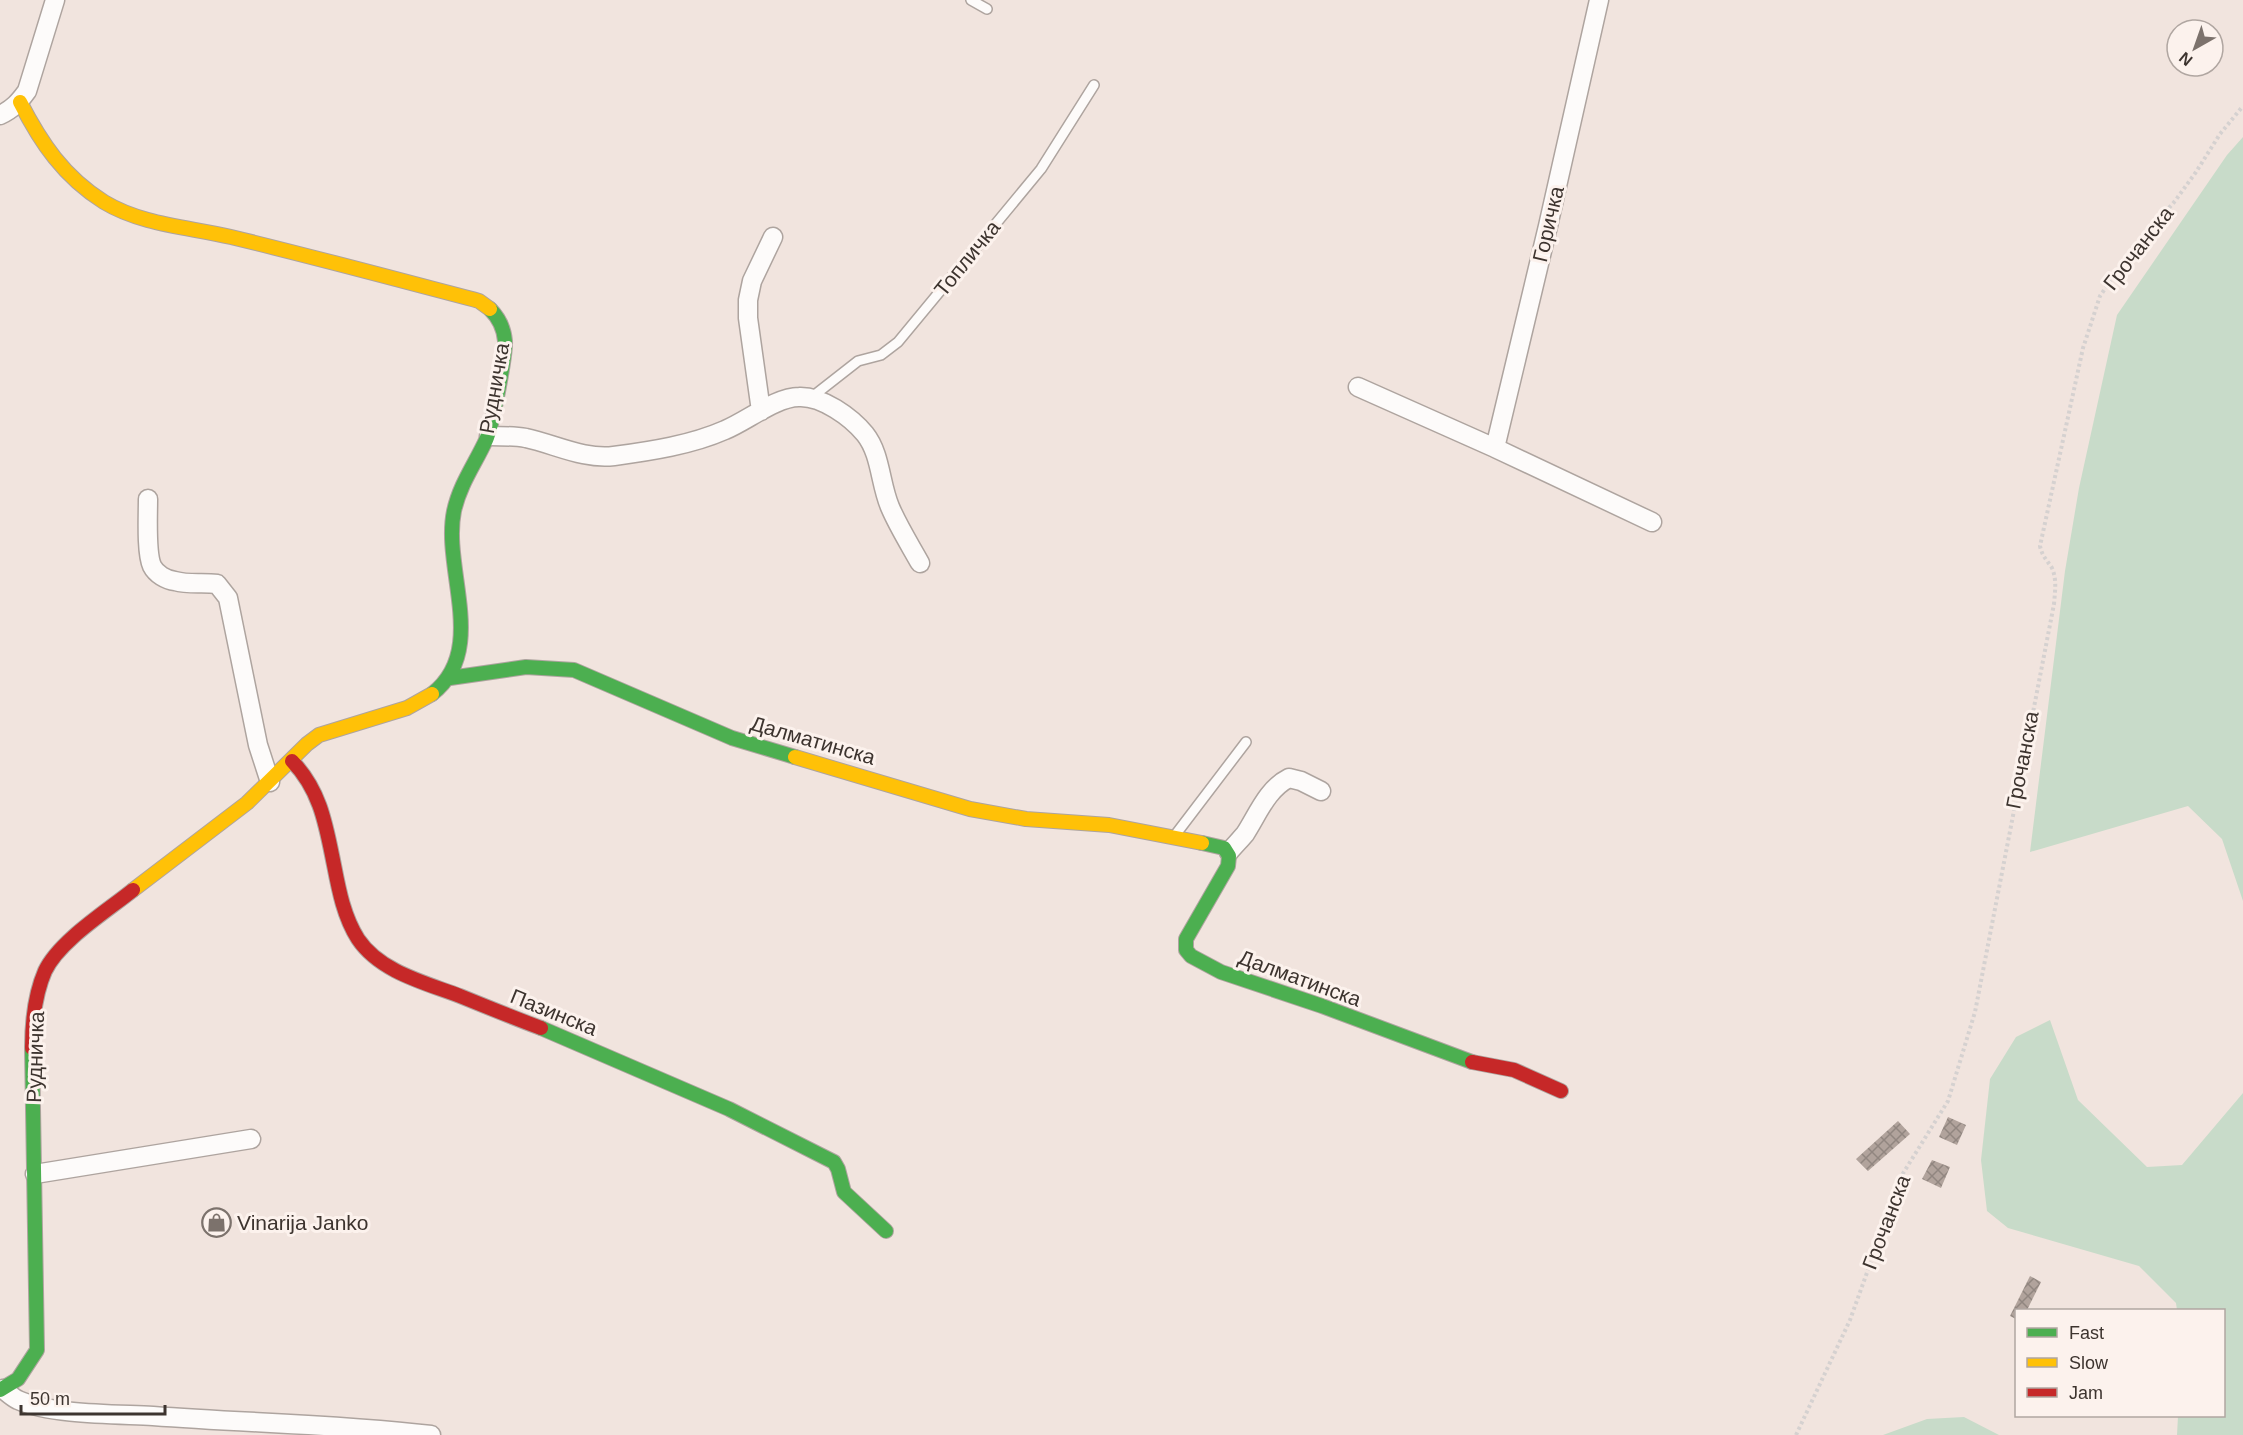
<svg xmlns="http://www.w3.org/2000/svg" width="2243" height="1435" font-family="Arial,sans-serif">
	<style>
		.green { fill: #c8dbc9 }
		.building { fill: url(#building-cross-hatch) }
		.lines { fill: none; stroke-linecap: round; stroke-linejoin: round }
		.lane-casing { stroke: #aea49f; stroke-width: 12 }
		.street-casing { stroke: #aea49f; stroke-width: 21 }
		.fast-casing { stroke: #aea49f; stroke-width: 16 }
		.slow-casing { stroke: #aea49f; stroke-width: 16 }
		.jam-casing { stroke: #aea49f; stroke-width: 16 }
		.path { stroke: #d5d1d0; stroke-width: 4; stroke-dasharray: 3 3; stroke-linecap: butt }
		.lane { stroke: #fdfbfa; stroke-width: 9 }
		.street { stroke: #fdfbfa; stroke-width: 18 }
		.fast { stroke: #4caf50; stroke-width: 14 }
		.slow { stroke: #ffc107; stroke-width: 14 }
		.jam { stroke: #c62828; stroke-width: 14 }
		.labels { text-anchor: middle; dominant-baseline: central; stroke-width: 6; stroke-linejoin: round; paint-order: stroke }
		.street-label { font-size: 21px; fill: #3d342f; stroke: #fcf2ed }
		.poi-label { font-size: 21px; fill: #3d342f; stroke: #fcf2ed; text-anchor: start }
	</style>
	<defs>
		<pattern id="building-cross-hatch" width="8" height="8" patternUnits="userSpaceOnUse" patternTransform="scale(1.5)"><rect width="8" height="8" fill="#b1a39c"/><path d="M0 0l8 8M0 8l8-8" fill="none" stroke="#918680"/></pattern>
	</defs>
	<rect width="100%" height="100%" fill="#f1e4de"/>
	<path class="green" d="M2243,137V901L2222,839L2188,806L2030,852L2065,571L2079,488L2117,315L2227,155Z
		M2050,1020L2078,1100L2147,1167L2182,1165L2243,1093V1435H2177L2178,1416H2224V1310H2177L2176,1303L2139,1266L2008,1228L1987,1211L1981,1160L1990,1079L2016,1037Z
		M1964,1417L1999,1435H1883L1927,1419Z"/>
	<path class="building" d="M1948,1117L1966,1125L1957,1145L1939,1137Z
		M1898,1121L1910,1134L1868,1171L1856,1159Z
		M1932,1160L1950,1167L1941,1188L1922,1179Z
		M2030,1276L2041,1282L2027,1310H2016V1319L2010,1316Z"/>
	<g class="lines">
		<defs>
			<path id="lane" d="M971,0L987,9
				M812,397L858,361L881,355L898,342L1041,169L1094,85
				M1176,834L1246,742"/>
			<path id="street" d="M1599,0L1548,226L1495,448L1652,522
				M0,115C13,109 19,102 27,91L55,0
				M1358,387L1495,448
				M761,411L748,318V300L752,281L773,237
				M489,436C502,436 514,436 526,438C554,444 585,460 614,456C651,451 691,445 725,430C747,421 776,397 799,397C822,396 851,417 865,434C881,454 880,484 890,507C898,526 910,545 920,563
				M148,499C148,515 146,553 152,566C156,574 166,580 175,581C189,585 203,582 217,584L228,598L258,745L270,782
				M1229,852C1234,846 1240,840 1245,834C1258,814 1267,789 1289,778L1301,781L1321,791
				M35,1174L251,1139
				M3,1389C8,1393 12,1397 18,1400C52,1415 115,1414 153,1416C245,1423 339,1424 431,1435"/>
			<path id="fast" d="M450,678L526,667L574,670L732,738L795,757
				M432,694C489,650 442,569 454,511C460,484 475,464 486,440C492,427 506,355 505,341C504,329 499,318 490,309
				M1202,843L1224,848L1229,856L1228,866L1186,939V950L1191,956L1221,972L1322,1006L1472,1062
				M541,1028L729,1109L834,1162L838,1169L844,1192L886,1231
				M0,1390L18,1379L37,1350L32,1048"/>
			<path id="slow" d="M20,102C41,143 64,177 104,202C142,225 189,227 231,237C314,257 396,279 479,301L490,309
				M795,757L970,809L1026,819L1109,825L1202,843
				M133,890L247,803L307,744L319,735L407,708L432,694"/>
			<path id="jam" d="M292,761C321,791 326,826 334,865C339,891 344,917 358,939C380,972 426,983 460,996C487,1007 514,1018 541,1028
				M32,1048C32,1023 35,994 45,971C59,941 107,911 133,890
				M1472,1062L1514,1070L1561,1091"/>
		</defs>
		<use href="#lane" class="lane-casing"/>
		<use href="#street" class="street-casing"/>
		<use href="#fast" class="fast-casing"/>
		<use href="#slow" class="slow-casing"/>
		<use href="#jam" class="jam-casing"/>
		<path class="path" d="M1796,1435L1850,1320L1902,1175L1948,1101L1975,1012L2054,604C2055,591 2057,580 2052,568C2047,560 2042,556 2040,546L2083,348L2100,296L2130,252L2175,201L2196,172L2220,134L2243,106"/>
		<use href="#lane" class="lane"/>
		<use href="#street" class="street"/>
		<use href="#fast" class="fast"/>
		<use href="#slow" class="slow"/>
		<use href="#jam" class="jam"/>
	</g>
	<defs>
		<symbol id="shop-ring" viewBox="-11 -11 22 22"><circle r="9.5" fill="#fcf2ed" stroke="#7c726c" stroke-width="1.5"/><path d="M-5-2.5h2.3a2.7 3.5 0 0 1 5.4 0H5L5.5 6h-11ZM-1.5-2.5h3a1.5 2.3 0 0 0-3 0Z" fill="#7c726c"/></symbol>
	</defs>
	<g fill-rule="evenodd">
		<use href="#shop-ring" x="200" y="1206" width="33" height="33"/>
	</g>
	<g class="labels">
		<g class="street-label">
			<text transform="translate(1548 224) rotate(-77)">Горичка</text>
			<text transform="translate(2138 248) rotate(-52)">Грочанска</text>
			<text transform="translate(967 258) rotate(-51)">Топличка</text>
			<text transform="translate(494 388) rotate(-80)">Рудничка</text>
			<text transform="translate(813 740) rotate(16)">Далматинска</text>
			<text transform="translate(2022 760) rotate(-79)">Грочанска</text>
			<text transform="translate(1300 978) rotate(20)">Далматинска</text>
			<text transform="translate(554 1012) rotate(22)">Пазинска</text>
			<text transform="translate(35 1057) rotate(-88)">Рудничка</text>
			<text transform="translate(1886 1222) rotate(-69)">Грочанска</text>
		</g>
		<g class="poi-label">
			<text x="237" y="1222">Vinarija Janko</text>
		</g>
	</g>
	<rect x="2015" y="1309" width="210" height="108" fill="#fcf2ed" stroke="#b0a6a1" stroke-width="1.5"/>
	<rect x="2027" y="1328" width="30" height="9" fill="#4caf50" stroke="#b0a6a1" stroke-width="1.5"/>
	<text x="2069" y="1339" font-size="18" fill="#3d342f">Fast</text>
	<rect x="2027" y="1358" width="30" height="9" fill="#ffc107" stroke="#b0a6a1" stroke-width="1.5"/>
	<text x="2069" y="1369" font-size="18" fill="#3d342f">Slow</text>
	<rect x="2027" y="1388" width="30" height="9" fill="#c62828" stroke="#b0a6a1" stroke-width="1.5"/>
	<text x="2069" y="1399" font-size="18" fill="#3d342f">Jam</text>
	<g transform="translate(2195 48) rotate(220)"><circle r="28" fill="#fcf2ed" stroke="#b0a6a1" stroke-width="1.5"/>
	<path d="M0-4.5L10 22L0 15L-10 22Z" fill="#7c726c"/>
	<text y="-9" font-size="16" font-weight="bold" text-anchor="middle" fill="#3d342f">N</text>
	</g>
	<path d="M21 1405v9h144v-9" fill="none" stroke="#3d342f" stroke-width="3"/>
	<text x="30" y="1405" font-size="18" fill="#3d342f" stroke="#fcf2ed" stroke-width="4.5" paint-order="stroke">50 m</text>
</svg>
